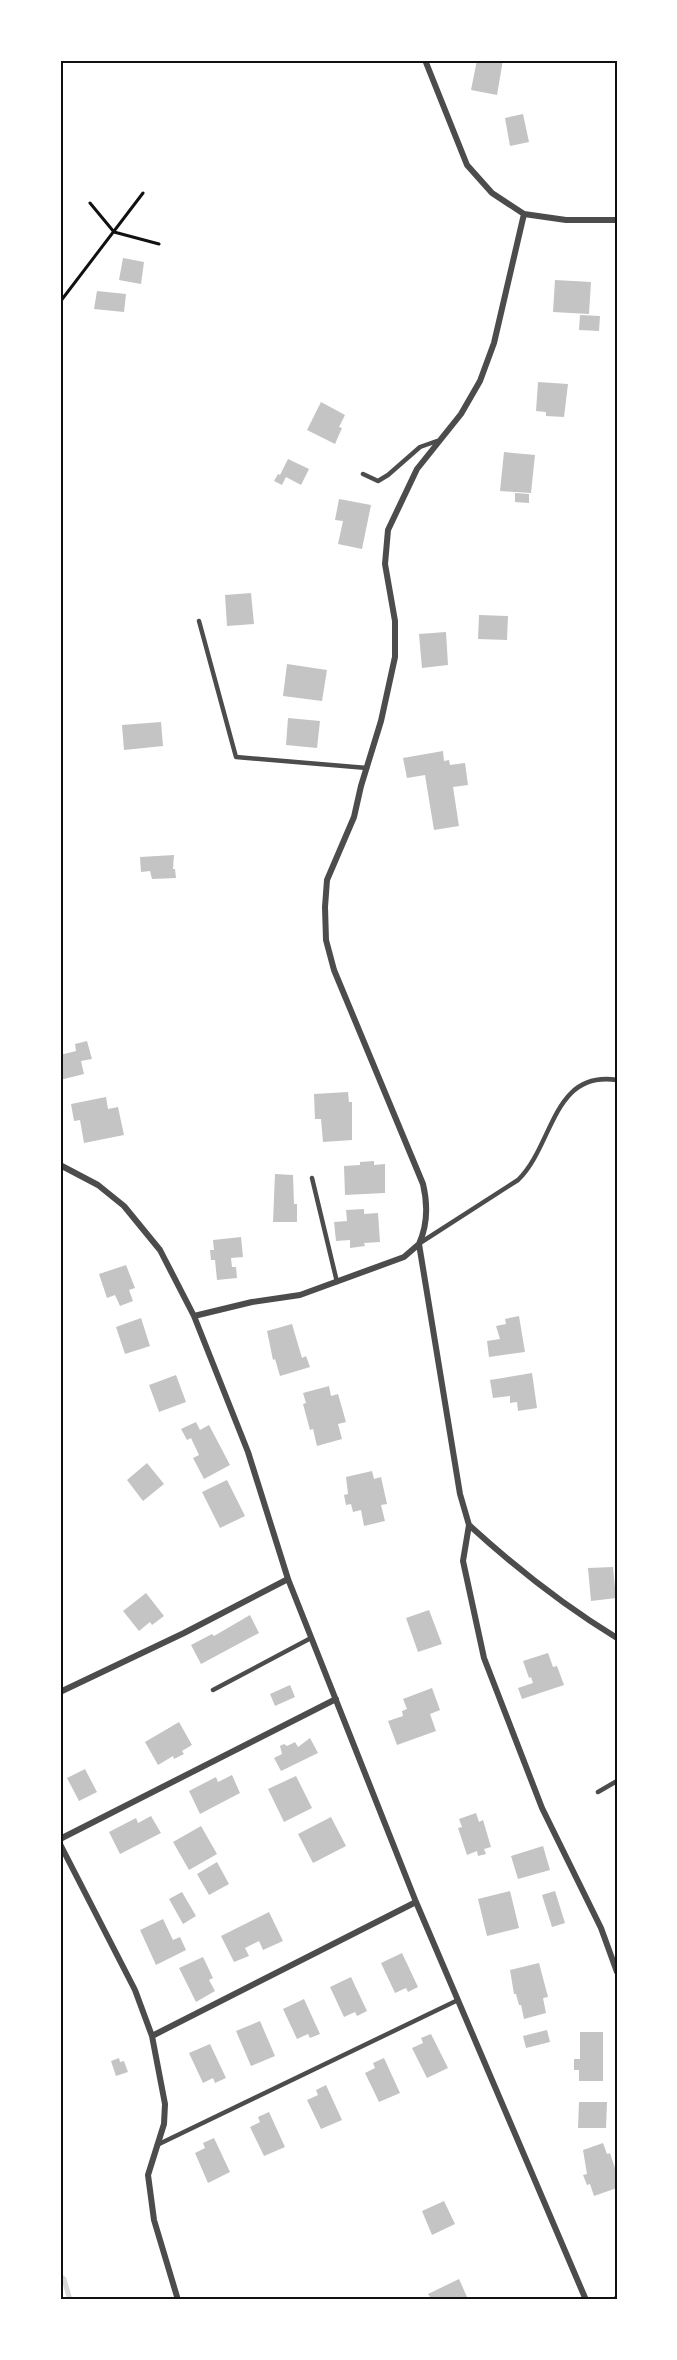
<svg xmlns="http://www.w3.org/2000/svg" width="677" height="2360" font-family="'DM Sans',sans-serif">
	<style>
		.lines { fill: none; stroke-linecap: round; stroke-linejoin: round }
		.stream { stroke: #d9d9d9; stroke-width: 5 }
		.building { fill: #c4c4c4 }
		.path { stroke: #111; stroke-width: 3 }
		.service { stroke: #4c4c4c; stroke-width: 4.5 }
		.minor { stroke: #4c4c4c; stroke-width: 6 }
		.neatline { fill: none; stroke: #111; stroke-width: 2 }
	</style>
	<rect width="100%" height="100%" fill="#fff"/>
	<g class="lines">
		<path class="stream" d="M60,2276L64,2279L70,2300"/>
	</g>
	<path class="building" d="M477,60H503L497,95L471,90Z
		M523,114L529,142L510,146L505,118Z
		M123,258L144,262L141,284L119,280Z
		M555,280L591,282L589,314L553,312Z
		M97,291L126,294L124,312L94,309Z
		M580,315L600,316L599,331L579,330Z
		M538,382L568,384L564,417L546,416V412L536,411Z
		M321,402L345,415L339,427L342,428L335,444L307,430Z
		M504,452L535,455L531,493L500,491Z
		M288,459L309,469L301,485L286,477L282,485L274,481L278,474L280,475Z
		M515,493L529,494V503L515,502Z
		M339,499L371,505L362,549L338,544L343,521L335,520Z
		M251,593L254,624L227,626L225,595Z
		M479,615L508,616L507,640L478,639Z
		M446,632L448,665L422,668L419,634Z
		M287,664L327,670L322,701L283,696Z
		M288,718L320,721L317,748L286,745Z
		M161,722L163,746L124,750L122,725Z
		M443,751L444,761L449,760L450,765L465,763L468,785L453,787L459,826L434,830L425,775L407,778L403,758Z
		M174,855L173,869H175L176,878L152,879L150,871L141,872L140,857Z
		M87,1041L92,1059L81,1061L84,1074L60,1080V1055L76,1051L75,1044Z
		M348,1092L349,1102H352V1140L323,1142L321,1119H315L314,1094Z
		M106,1097L108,1109L118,1107L124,1135L84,1143L80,1120L74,1121L71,1104Z
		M374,1161V1165L385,1164V1193L345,1195L344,1166L360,1165V1162Z
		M275,1174L293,1175L294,1204H297V1222H273Z
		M364,1209V1214L378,1213L380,1242L364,1243L365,1246L350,1248V1240L336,1241L334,1222L347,1221L346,1210Z
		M241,1237L243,1257L231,1258L232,1267H236L237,1278L217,1280L215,1260H211L210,1250H214L213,1240Z
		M126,1265L135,1288L129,1290L133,1301L120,1306L115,1295L107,1298L99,1274Z
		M519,1316L525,1352L489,1357L487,1341L500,1339L496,1326L506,1324L505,1319Z
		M141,1318L150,1346L125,1354L116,1327Z
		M292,1324L302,1358L306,1356L310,1367L280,1376L275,1359L273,1360L267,1331Z
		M532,1373L537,1408L518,1411L517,1402L510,1403V1396L493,1398L490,1380Z
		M176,1375L186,1402L159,1412L149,1385Z
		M329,1386L331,1396L338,1394L346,1422L338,1424L342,1439L317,1446L313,1429L310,1430L303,1404L306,1403L303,1393Z
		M196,1422L200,1430L209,1425L230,1465L204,1479L193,1458L199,1455L191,1438L187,1440L181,1429Z
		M147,1463L164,1484L143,1501L127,1480Z
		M372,1471L374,1479L381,1477L387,1504L381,1505L385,1521L364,1526L361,1510L353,1512L351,1504L346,1505L344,1495L348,1494L346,1477Z
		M227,1480L245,1516L220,1528L202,1492Z
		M613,1567L616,1598L591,1601L588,1568Z
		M146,1593L164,1616L152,1625L150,1622L139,1631L123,1611Z
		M429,1610L442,1644L418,1652L406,1618Z
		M250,1615L259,1633L201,1664L191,1645L212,1634L214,1636Z
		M548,1653L553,1667L557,1666L564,1685L522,1699L518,1688L533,1683L531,1677L529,1678L523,1661Z
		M290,1685L295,1697L275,1706L270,1694Z
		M432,1688L440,1710L430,1714L436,1731L397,1745L388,1721L403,1716L402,1711L407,1709L403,1699Z
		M179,1722L192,1745L182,1751L184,1754L174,1759L173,1756L158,1765L145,1742Z
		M310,1738L318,1753L281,1771L274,1758L282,1754L280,1746L284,1744L287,1746L295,1742L298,1747Z
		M85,1769L97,1792L79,1801L67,1778Z
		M232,1775L240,1793L200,1814L189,1791L216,1777L218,1782Z
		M296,1776L312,1808L284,1822L268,1789Z
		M476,1813L479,1822L483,1820L491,1847L484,1849L486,1854L478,1856L477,1851L467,1855L458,1828L462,1827L459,1819Z
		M151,1816L161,1833L120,1854L109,1832L136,1818L138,1823Z
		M331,1817L346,1846L313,1863L298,1834Z
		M201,1826L217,1854L189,1870L173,1842Z
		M543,1846L550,1870L518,1879L511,1856Z
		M217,1862L229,1884L209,1895L197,1874Z
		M510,1891L519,1928L487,1936L478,1899Z
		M555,1891L565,1923L552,1927L542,1895Z
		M182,1892L196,1916L183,1924L169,1899Z
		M269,1912L283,1941L263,1950L259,1941L245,1948L249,1956L234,1962L221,1936Z
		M163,1919L173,1940L180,1937L186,1950L156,1965L140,1930Z
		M402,1953L418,1987L408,1992L406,1988L395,1993L381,1963Z
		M203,1957L213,1978L209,1980L215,1991L196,2002L179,1968Z
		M539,1963L548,1997L543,1998L546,2013L524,2019L521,2005H519L516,1994H514L510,1970Z
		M351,1977L367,2011L357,2016L355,2012L344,2017L330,1987Z
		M304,1999L320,2034L310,2038L308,2034L297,2039L283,2009Z
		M260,2021L275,2056L251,2066L236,2031Z
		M547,2030L550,2042L526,2048L523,2036Z
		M580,2032H603V2081H579V2070H574V2059H580Z
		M431,2034L448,2068L427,2078L412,2048L423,2043L421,2038Z
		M210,2044L226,2078L215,2083L213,2078L203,2083L189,2053Z
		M119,2058L120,2062L124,2061L128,2072L116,2076L111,2061Z
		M384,2058L400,2093L379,2102L365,2073L375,2068L373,2063Z
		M326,2085L342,2120L321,2129L307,2100L318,2095L316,2090Z
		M579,2102H607L606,2128H578Z
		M269,2112L285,2147L264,2156L250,2127L260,2122L258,2117Z
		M214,2138L230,2172L208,2183L195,2153L205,2148L203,2143Z
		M603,2143L607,2154L610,2153L615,2168L617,2167V2188L594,2196L590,2184L587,2185L583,2175L587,2174L583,2150Z
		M444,2201L455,2224L432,2235L422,2211Z
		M459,2279L467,2297L462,2300H432L428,2294Z"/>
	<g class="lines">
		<path class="path" d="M90,203L114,232L159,244
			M60,302L143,193"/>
		<path class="service" d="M363,474L378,481L388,475L420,447L437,441
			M199,621L236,757L367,768
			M312,1178L337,1282
			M420,1243L518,1180C554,1145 552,1070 617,1080
			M213,1690L311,1638
			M598,1792L617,1781
			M157,2145L458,2000"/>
		<path class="minor" d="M425,60L467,165L492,193L524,214L566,220H617
			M524,214L494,343L480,381L461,414L417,469L388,530L385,564L395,621V657L381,721L361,786L354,817L327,880L325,907L326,940L334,970L423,1184C428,1205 428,1224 419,1244L460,1494L469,1525L463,1561L484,1658L542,1808L601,1928L617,1972
			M60,1165L98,1185L124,1206L160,1250L194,1316L248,1452L288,1579L416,1902L586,2300
			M194,1316L252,1302L300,1295L404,1257L419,1244
			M469,1525C516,1568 563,1605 617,1638
			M60,1692L184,1633L288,1579
			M60,1839L336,1699
			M60,1844L135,1990L152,2036L165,2104L164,2124L148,2175L154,2220L178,2300
			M152,2036L416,1902
			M616,2300L617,2298"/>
	</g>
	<rect width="677" height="2360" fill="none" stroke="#ffffff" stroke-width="123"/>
	<rect x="62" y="62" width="554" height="2236" class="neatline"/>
</svg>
